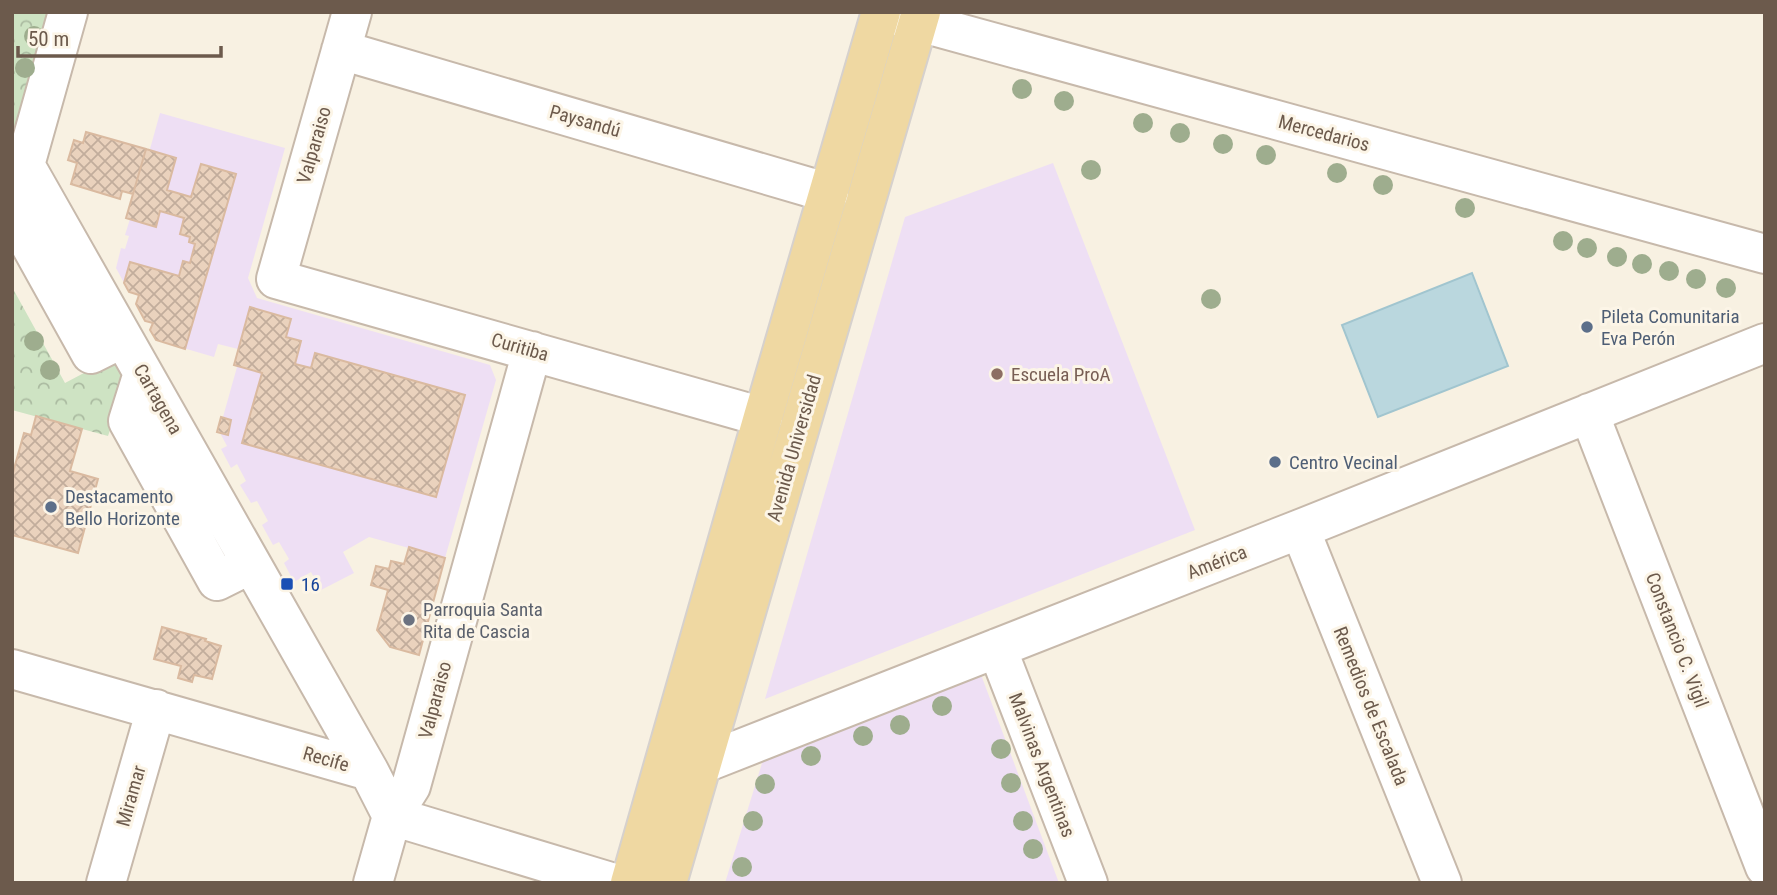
<svg xmlns="http://www.w3.org/2000/svg" width="1777" height="895" font-family="'Roboto Condensed',sans-serif">
	<style>
		.education { fill: #eedff4 }
		.forest { fill: url(#forest-crowns) }
		.water { fill: #bad7de; stroke: #a1c5cf; stroke-width: 2 }
		.building { fill: url(#building-cross-hatch); stroke: #dabaa0; stroke-width: 2 }
		.lines { fill: none; stroke-linecap: round; stroke-linejoin: round }
		.minor-casing { stroke: #c7b9ab; stroke-width: 42 }
		.major-casing { stroke: #d6d1cd; stroke-width: 42 }
		.minor { stroke: #fff; stroke-width: 38 }
		.major { stroke: #efd8a2; stroke-width: 38 }
		.tree { fill: #9ead8e }
		.service-dot { fill: #5c6f8a; stroke: #fcf5e7; stroke-width: 2.5 }
		.education-dot { fill: #8d6e63; stroke: #fcf5e7; stroke-width: 2.5 }
		.transit-dot { fill: #1a4fb4; stroke: #fcf5e7; stroke-width: 2.5 }
		.worship-dot { fill: #6b7280; stroke: #fcf5e7; stroke-width: 2.5 }
		.labels { text-anchor: middle; dominant-baseline: central; stroke-width: 6; stroke-linejoin: round; paint-order: stroke }
		.street-label { font-size: 19px; fill: #6c5a4c; stroke: #fcf5e7 }
		.service-label { font-size: 19px; fill: #4e5e75; stroke: #fcf5e7; text-anchor: start }
		.education-label { font-size: 19px; fill: #785e54; stroke: #fcf5e7; text-anchor: start }
		.transit-label { font-size: 19px; fill: #164399; stroke: #fcf5e7; text-anchor: start }
		.worship-label { font-size: 19px; fill: #5b616d; stroke: #fcf5e7; text-anchor: start }
	</style>
	<defs>
		<pattern id="forest-crowns" width="20" height="18" patternUnits="userSpaceOnUse" patternTransform="scale(1.75)"><rect width="20" height="18" fill="#cee3c3"/><path d="M2 6a3 3 0 1 1 6 0M12 15a3 3 0 1 1 6 0" fill="none" stroke="#abbba1"/></pattern>
		<pattern id="building-cross-hatch" width="8" height="8" patternUnits="userSpaceOnUse" patternTransform="scale(1.75)"><rect width="8" height="8" fill="#ead2bd"/><path d="M0 0l8 8M0 8l8-8" fill="none" stroke="#c2ad9c"/></pattern>
	</defs>
	<rect width="100%" height="100%" fill="#f8f1e2"/>
	<path class="education" d="M160,113L285,148L248,278L257,298L490,365L496,380L445,558L369,537L343,552L354,573L321,590L311,572L294,582L284,563L289,559L279,542L273,545L262,525L268,521L257,501L251,503L240,485L246,481L237,464L231,468L221,449L227,446L220,433L217,432L221,417H223L237,367L234,365L238,349L218,344L214,357L156,340L150,330L152,323L136,304L139,295L129,292L116,268L121,248L125,249L129,236L125,235L130,219L126,218L148,149H150Z
		M1053,163L1195,530L765,699L905,217Z
		M980,672L1059,883H725L763,760Z"/>
	<path class="forest" d="M12,12H47L12,140Z
		M12,287L65,383L116,356L128,377L108,436L12,410Z"/>
	<path class="water" d="M1472,273L1508,366L1378,417L1342,325Z"/>
	<path class="building" d="M86,132L146,149L133,194L122,191L120,199L71,184L77,163L68,160L74,140L83,143Z
		M146,149L176,158L167,190L191,197L201,164L236,174L185,349L156,340L150,330L153,323L145,321L136,304L139,295L129,292L124,283L130,262L179,276L183,261L190,263L195,244L189,242L190,237L180,234L184,218L160,211L156,227L126,218Z
		M250,307L291,319L286,337L301,341L295,364L311,368L315,353L465,395L436,497L242,443L262,373L234,365Z
		M36,416L82,429L70,471L98,479L78,553L12,535V476L24,433L31,435Z
		M221,417L231,420L228,435L217,432Z
		M409,547L445,558L419,655L390,647L377,630L388,590L371,585L376,566L389,569L391,561L404,564Z
		M162,627L206,639L205,641L221,646L212,679L194,675L192,682L178,678L181,666L154,659Z"/>
	<g class="lines">
		<defs>
			<path id="minor" d="M68,12L25,165L369,771
				M352,12L276,279L763,417
				M886,13L1765,254
				M341,50L829,193
				M25,165L12,212L91,354L123,338
				M143,373L128,421L217,581L251,564
				M1589,413L1765,867
				M1300,529L1442,883
				M997,648L1088,883
				M12,669L369,771L392,816L614,883
				M675,760L692,765L702,764L1300,529L1765,343
				M106,883L156,709
				M373,883L392,816L411,786L532,351"/>
			<path id="major" d="M630,883L763,417L881,12
				M667,883L921,12"/>
		</defs>
		<use href="#minor" class="minor-casing"/>
		<use href="#major" class="major-casing"/>
		<use href="#minor" class="minor"/>
		<use href="#major" class="major"/>
	</g>
	<g class="tree">
		<circle cx="34" cy="36" r="10"/>
		<circle cx="25" cy="68" r="10"/>
		<circle cx="1022" cy="89" r="10"/>
		<circle cx="1064" cy="101" r="10"/>
		<circle cx="1143" cy="123" r="10"/>
		<circle cx="1180" cy="133" r="10"/>
		<circle cx="1223" cy="144" r="10"/>
		<circle cx="1266" cy="155" r="10"/>
		<circle cx="1091" cy="170" r="10"/>
		<circle cx="1337" cy="173" r="10"/>
		<circle cx="1383" cy="185" r="10"/>
		<circle cx="1465" cy="208" r="10"/>
		<circle cx="1563" cy="241" r="10"/>
		<circle cx="1587" cy="248" r="10"/>
		<circle cx="1617" cy="257" r="10"/>
		<circle cx="1642" cy="264" r="10"/>
		<circle cx="1669" cy="271" r="10"/>
		<circle cx="1696" cy="279" r="10"/>
		<circle cx="1726" cy="288" r="10"/>
		<circle cx="1211" cy="299" r="10"/>
		<circle cx="34" cy="341" r="10"/>
		<circle cx="50" cy="370" r="10"/>
		<circle cx="942" cy="706" r="10"/>
		<circle cx="900" cy="725" r="10"/>
		<circle cx="863" cy="736" r="10"/>
		<circle cx="1001" cy="749" r="10"/>
		<circle cx="811" cy="756" r="10"/>
		<circle cx="1011" cy="783" r="10"/>
		<circle cx="765" cy="784" r="10"/>
		<circle cx="753" cy="821" r="10"/>
		<circle cx="1023" cy="821" r="10"/>
		<circle cx="1033" cy="849" r="10"/>
		<circle cx="742" cy="867" r="10"/>
	</g>
	<g class="service-dot">
		<circle cx="1587" cy="327" r="7"/>
		<circle cx="1275" cy="462" r="7"/>
		<circle cx="51" cy="507" r="7"/>
	</g>
	<circle class="education-dot" cx="997" cy="374" r="7"/>
	<rect class="transit-dot" x="280" y="577" width="14" height="14" rx="3.5"/>
	<circle class="worship-dot" cx="409" cy="620" r="7"/>
	<g class="labels">
		<g class="street-label">
			<text transform="translate(585 121) rotate(16)">Paysandú</text>
			<text transform="translate(1324 133) rotate(15)">Mercedarios</text>
			<text transform="translate(314 145) rotate(-74)">Valparaiso</text>
			<text transform="translate(520 347) rotate(16)">Curitiba</text>
			<text transform="translate(158 399) rotate(60)">Cartagena</text>
			<text transform="translate(794 448) rotate(-74)">Avenida Universidad</text>
			<text transform="translate(1217 562) rotate(-21)">América</text>
			<text transform="translate(1677 640) rotate(69)">Constancio C. Vigil</text>
			<text transform="translate(435 700) rotate(-75)">Valparaiso</text>
			<text transform="translate(1371 706) rotate(68)">Remedios de Escalada</text>
			<text transform="translate(326 759) rotate(16)">Recife</text>
			<text transform="translate(1042 765) rotate(69)">Malvinas Argentinas</text>
			<text transform="translate(131 796) rotate(-74)">Miramar</text>
		</g>
		<g class="service-label">
			<text x="1601" y="316">Pileta Comunitaria<tspan x="1601" dy="22">Eva Perón</tspan></text>
			<text x="1289" y="462">Centro Vecinal</text>
			<text x="65" y="496">Destacamento<tspan x="65" dy="22">Bello Horizonte</tspan></text>
		</g>
		<g class="education-label">
			<text x="1011" y="374">Escuela ProA</text>
		</g>
		<g class="transit-label">
			<text x="301" y="584">16</text>
		</g>
		<g class="worship-label">
			<text x="423" y="609">Parroquia Santa<tspan x="423" dy="22">Rita de Cascia</tspan></text>
		</g>
	</g>
	<rect width="1777" height="895" fill="none" stroke="#6c5a4c" stroke-width="28"/>
	<path d="M18 46v10h203v-10" fill="none" stroke="#6c5a4c" stroke-width="3.5"/>
	<text x="28" y="46" font-size="21" fill="#6c5a4c" stroke="#fcf5e7" stroke-width="5" paint-order="stroke">50 m</text>
</svg>
